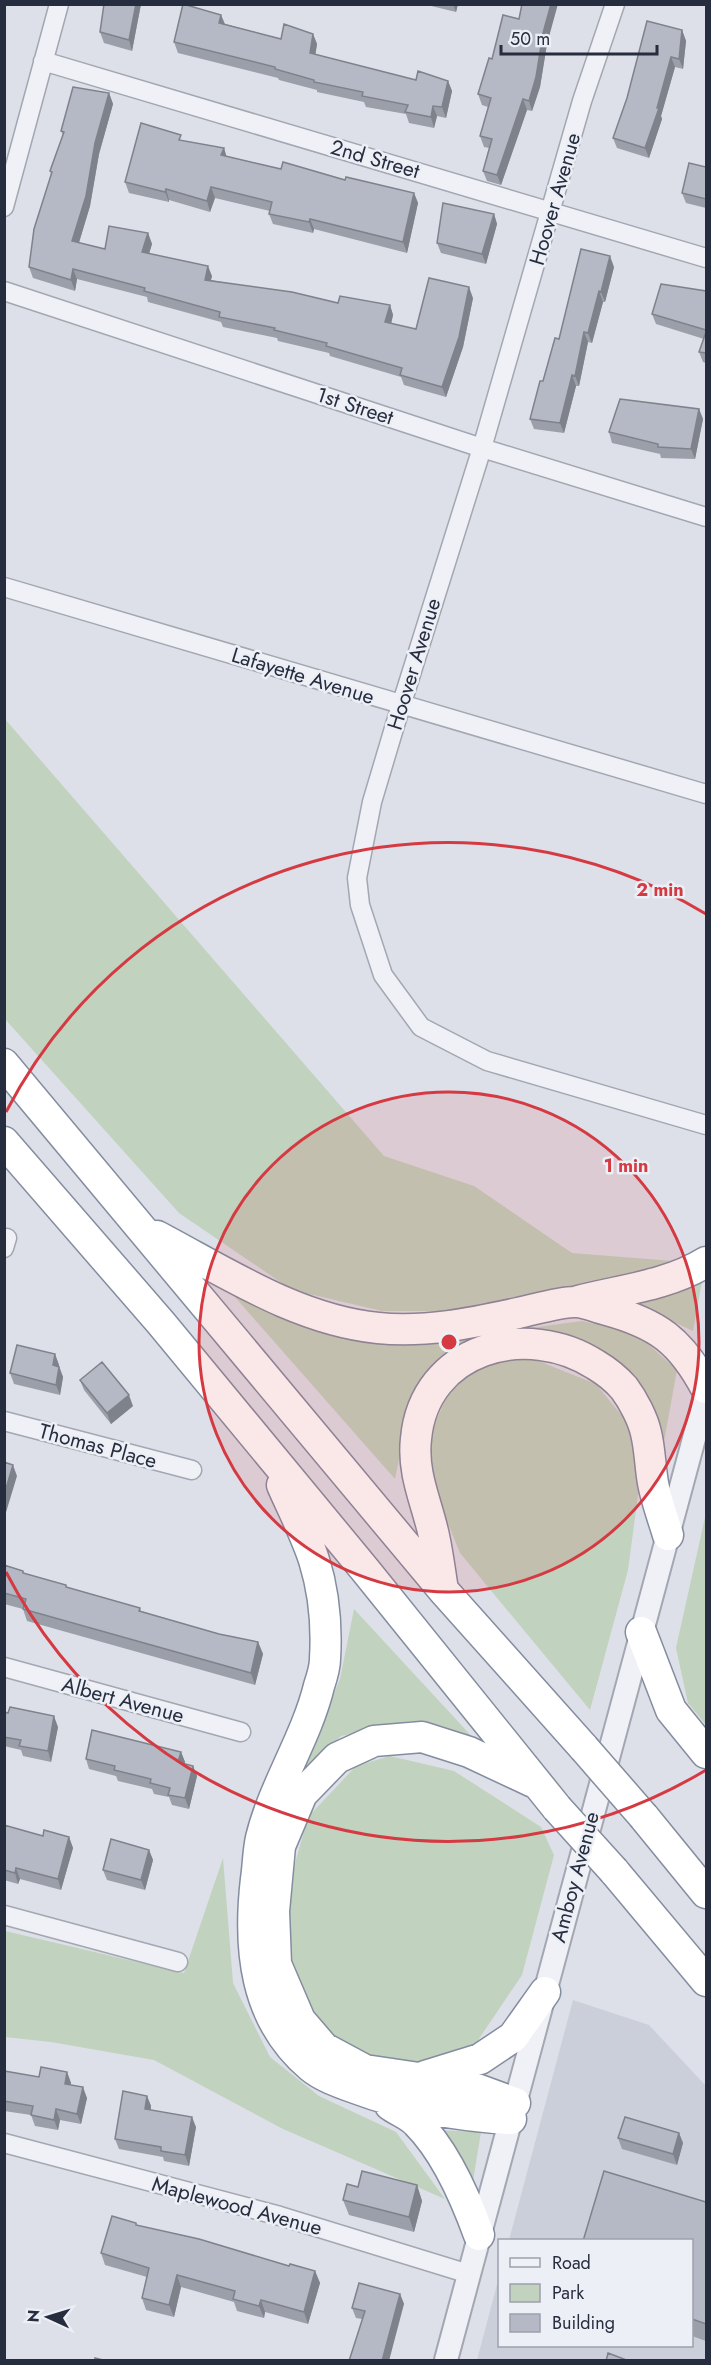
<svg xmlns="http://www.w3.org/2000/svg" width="711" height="2365" font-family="Jost,sans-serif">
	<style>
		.built { fill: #cbcfda }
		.green { fill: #c1d2be }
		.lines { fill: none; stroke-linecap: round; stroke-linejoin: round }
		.minor-casing { stroke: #a2a7b2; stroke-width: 21 }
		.tertiary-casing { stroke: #a2a7b2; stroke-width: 26 }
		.trunk-casing { stroke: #848c9f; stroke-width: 33 }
		.minor { stroke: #f0f1f6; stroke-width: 18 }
		.tertiary { stroke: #f0f1f6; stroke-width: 22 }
		.trunk { stroke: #fff; stroke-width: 30 }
		.trunk-bridge-casing { stroke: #848c9f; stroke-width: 33; stroke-linecap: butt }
		.trunk-bridge { stroke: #fff; stroke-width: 30 }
		.wall { fill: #9b9fa9 }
		.shaded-wall { fill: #7e828a }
		.building { fill: #b4b9c5; stroke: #7e828a; stroke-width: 1.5 }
		.ring { fill: none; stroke: #d53a43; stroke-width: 3 }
		.labels { text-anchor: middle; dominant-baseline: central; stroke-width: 5; stroke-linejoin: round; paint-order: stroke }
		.street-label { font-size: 21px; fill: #262d3f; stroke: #eceff5 }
		.centre { fill: #d53a43; stroke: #eceff5; stroke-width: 3 }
		.ring-label { font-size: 18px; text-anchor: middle; font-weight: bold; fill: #d53a43; stroke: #eceff5; stroke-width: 5; stroke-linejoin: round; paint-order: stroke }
	</style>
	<rect width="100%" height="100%" fill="#dde0e8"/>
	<path class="built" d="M573,2000L649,2025L706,2086V2360H477L499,2277L500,2346H692V2240H509Z"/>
	<path class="green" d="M4,718L384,1156L474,1186L572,1253L673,1261L609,1279L466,1311H382L292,1290L179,1213L5,1019Z
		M703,1276L693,1331L627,1300Z
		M227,1288L431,1339L476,1338L413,1391L395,1479Z
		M582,1321L637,1334L677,1370L663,1447L608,1355L522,1329Z
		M531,1358L596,1384L631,1427L640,1480L628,1570L590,1710L460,1553L431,1482L429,1436L453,1383L488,1362Z
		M706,1513V1725L688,1703L676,1648Z
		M354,1609L476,1741L410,1721L341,1736L299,1777L340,1679Z
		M390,1756L454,1771L541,1827L554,1855L522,1975L470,2052L410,2069L378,2065L322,2032L293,1976L285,1899L308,1817L356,1766Z
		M223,1858L233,1983L270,2057L319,2096L396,2132L445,2199L283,2129L154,2060L51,2042L5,2037V1931L184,1973Z
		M436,2130L481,2132L472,2187Z"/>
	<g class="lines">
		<defs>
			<path id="minor" d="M615,4L582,101L482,448L395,725L372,802L357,878L360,905L383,975L421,1027L487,1061L706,1125
				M43,61L706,258
				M4,207L59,4
				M4,291L482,448L706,517
				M4,587L706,794
				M4,1248L7,1238
				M4,1421L192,1470
				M4,1667L241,1732
				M4,1915L178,1962
				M4,2143L280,2216L469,2274"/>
			<path id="tertiary" d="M446,2360L706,1394"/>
			<path id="trunk" d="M4,1064L443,1590L584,1748
				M4,1142L161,1323L366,1571L557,1808
				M157,1236C227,1273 298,1320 378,1328C425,1333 472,1323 518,1313C533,1310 562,1301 576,1302C586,1302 597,1308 607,1310C658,1324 681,1341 706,1388
				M578,1301C621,1290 669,1285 706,1262
				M282,1485C293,1510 306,1535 314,1560C324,1592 327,1626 325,1659C325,1668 322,1677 319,1686C306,1739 274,1785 261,1838C258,1851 258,1866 256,1879C248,1948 254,2019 311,2067C323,2077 341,2083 355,2088C406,2107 457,2116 511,2119
				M443,1590C440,1572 438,1554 434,1536C427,1503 412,1474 416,1439C424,1348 527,1320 596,1365C606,1371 617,1380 624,1388C633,1400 643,1419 646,1433C650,1449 650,1466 653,1483C656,1500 663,1518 668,1535
				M641,1632L671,1710L706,1753
				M644,1817L706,1893
				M614,1871L706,1981
				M425,2076L480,2059L513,2037L545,1992
				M515,2103L466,2085L365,2070L324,2048L300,2020L276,1964L274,1911L280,1846L302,1794L337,1758L374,1741L422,1737L469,1752L533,1782
				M390,2105C398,2111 410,2115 417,2123C445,2151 466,2199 479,2235"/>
		</defs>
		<use href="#minor" class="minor-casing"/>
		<use href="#tertiary" class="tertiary-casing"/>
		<use href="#trunk" class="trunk-casing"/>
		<use href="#minor" class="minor"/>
		<use href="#tertiary" class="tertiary"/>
		<use href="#trunk" class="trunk"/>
		<defs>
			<path id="trunk-bridge" d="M584,1748L644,1817
				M557,1808L614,1871"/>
		</defs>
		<use href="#trunk-bridge" class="trunk-bridge-casing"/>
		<use href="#trunk-bridge" class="trunk-bridge"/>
	</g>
	<path class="wall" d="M141,4L132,51L104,43L100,32Z
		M423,4H458L456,12Z
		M221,15L225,24L281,39L313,34L317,44L315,55L416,80L448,81L452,91L446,118L437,116L434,128L409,123L406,114L366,107L364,102L317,92V90L279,80L278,78L178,53L174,42Z
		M682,30L686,41L683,69L675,67L661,116L662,119L649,158L617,148L613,138Z
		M547,44L540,87L532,111L527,110L501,185L487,181L483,171L489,148L484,147L480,136L488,107L482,105L478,94L492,59Z
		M109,93L113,104L99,154L90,206L79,243L105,249L148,233L152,244L149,254L212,276L211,280L338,303L390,305L393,315L391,324L416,329L473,298L463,347L446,397L404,385L401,377L330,356L329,353L278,341L277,338L223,327L221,322L148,302L147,297L77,279L75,291L33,278L29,267L51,174L50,171L63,135L61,131Z
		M183,141L224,148L226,156L281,169L414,193L418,203L407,253L314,229L313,233L273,224L269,214L270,211L215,198L210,212L169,200V202L129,193L125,182Z
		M706,167V208L686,203L682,193Z
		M494,214L497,224L486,264L441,253L437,243Z
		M614,267L605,302H603L592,343L588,342L579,386H576L564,433L534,429L530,419L543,381Z
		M706,291V363L703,362L699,352L704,339L656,324L652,314Z
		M699,409L703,419L695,459L661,458L660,454L612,443L609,432Z
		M55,1354L63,1377L60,1395L14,1384L10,1373Z
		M80,1380L133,1406L111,1424L84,1390Z
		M4,1565L23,1571L24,1573L66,1585L67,1587L140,1608L141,1611L219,1634L258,1642L263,1654L255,1685L27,1621L23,1609L4,1604Z
		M4,1712L58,1727L51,1762L23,1756L21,1750L4,1746Z
		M181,1752L185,1762L184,1764L193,1766L197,1776L189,1809L172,1805L169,1797L154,1794L152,1789L118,1781L116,1776L89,1769L86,1759Z
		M4,1825L43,1836L69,1837L73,1848L61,1890L20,1879L18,1884L4,1880Z
		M149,1850L153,1860L145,1890L107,1880L103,1870Z
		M4,2071L39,2077L67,2072L71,2083L70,2085L87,2098L81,2124L60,2120L58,2130L35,2126L31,2115L4,2111Z
		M147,2096L151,2106V2110L196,2127L189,2166L164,2161L163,2157L119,2149L115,2139Z
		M679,2133L683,2143L677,2165L622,2149L618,2138Z
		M417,2185L422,2201L414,2232L349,2215L343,2200L358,2187Z
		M706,2202V2341L692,2336V2241Z
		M136,2223L137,2226L289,2266L315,2271L320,2283L308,2324L265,2312L264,2318L237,2311L234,2302L181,2287L174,2317L146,2310L142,2298L147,2277L105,2265L101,2253Z
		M400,2294L404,2304L362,2319L356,2318L352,2308Z"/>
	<path class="shaded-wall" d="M136,4H141L132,51L129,40Z
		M453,4H458L456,12Z
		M551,4H558L547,44L540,87L532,111L529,101L543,33Z
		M221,15L225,25L219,23Z
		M682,30L686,41L683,69L679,59Z
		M313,34L317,44L314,64L310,53Z
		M671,57L675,67L661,116L662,119L649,158L645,148Z
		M448,81L452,91L446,118L442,107Z
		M109,93L113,104L99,154L90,206L76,252L72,241L95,143Z
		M523,99L527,110L501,185L497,175Z
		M433,106L437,116L434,128L431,117Z
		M224,148L227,158L221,155Z
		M211,187L215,198L210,212L207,201Z
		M166,189L169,200V202L165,192Z
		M414,193L418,203L407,253L403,242Z
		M494,214L497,224L486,264L482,254Z
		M310,219L314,229L313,233L309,222Z
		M148,233L152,244L146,263L142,252Z
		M610,256L614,267L605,302L601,292Z
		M208,266L212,276L208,290L205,280Z
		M73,269L77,279L75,291L71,280Z
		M469,287L473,298L463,347L446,397L442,387Z
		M599,291L603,302L592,343L588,333Z
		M390,305L393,315L389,333L385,322Z
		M584,332L588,342L579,386L575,376Z
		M572,375L576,386L564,433L560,423Z
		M699,409L703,419L695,459L691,449Z
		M55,1354L59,1365L57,1376L53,1365Z
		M59,1367L63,1377L60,1395L56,1385Z
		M129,1395L133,1406L111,1424L107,1413Z
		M13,1465L17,1476L4,1519V1495Z
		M258,1642L263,1654L255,1685L251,1673Z
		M54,1716L58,1727L51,1762L48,1751Z
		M181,1752L185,1762L182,1773L178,1762Z
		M193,1766L197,1776L189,1809L185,1798Z
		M69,1837L73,1848L61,1890L58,1879Z
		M149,1850L153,1860L145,1890L141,1880Z
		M16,1868L20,1879L18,1884L15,1873Z
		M67,2072L71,2083L68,2094L65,2084Z
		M83,2087L87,2098L81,2124L77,2114Z
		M147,2096L151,2106L149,2119L145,2109Z
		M56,2109L60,2120L58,2130L54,2120Z
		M192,2117L196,2127L189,2166L185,2155Z
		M679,2133L683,2143L677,2165L673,2154Z
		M417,2185L422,2201L414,2232L409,2217Z
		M315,2271L320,2283L308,2324L304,2312Z
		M177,2275L181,2287L174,2317L169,2305Z
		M400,2294L404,2304L389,2361H382Z
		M261,2300L265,2312L264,2318L259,2306Z"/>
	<path class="building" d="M104,4H136L129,40L100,32Z
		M183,4L221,15L219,23L281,39L284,24L313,34L310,53L416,80L418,71L448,81L442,107L433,106L431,117L405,112L408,105L362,96L363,92L314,82V80L275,69V67L174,42Z
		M522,4H551L543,33L536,77L529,101L523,99L497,175L483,171L492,139L480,136L491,98L478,94L489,58L492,59L503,15L519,19Z
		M647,21L682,30L679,59L671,57L657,108H659L645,148L613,138L627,98Z
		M73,87L109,93L95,143L86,196L72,241L105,249L109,226L148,233L142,252L208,266L205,280L292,292L338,303L340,296L390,305L385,322L416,329L429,278L469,287L459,337L442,387L400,375L402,368L326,346L327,343L274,330L275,328L219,317L220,312L144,291L145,288L73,269L71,280L29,267L34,229L52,172L50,171L64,132L61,131Z
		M141,123L181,135L179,140L224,148L221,155L281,169L283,162L345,180L346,177L414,193L403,242L310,219L309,222L269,214L272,202L211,187L207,201L166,189L165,192L125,182Z
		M689,163L706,167V199L682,193Z
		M443,203L494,214L482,254L437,243Z
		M581,249L610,256L601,292L599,291L588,333L584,332L575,376L572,375L560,423L530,419L540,381H543L555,338L559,339Z
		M661,284L706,291V330L652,314Z
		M706,332V353L699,352Z
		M620,399L699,409L691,449L658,447V444L609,432Z
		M17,1345L55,1354L53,1365L59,1367L56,1385L10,1373Z
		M102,1362L129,1395L107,1413L80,1380Z
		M4,1462L13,1465L4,1495Z
		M4,1565L23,1571V1573L66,1585V1587L140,1608L139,1611L219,1634L258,1642L251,1673L23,1609L26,1599L4,1593Z
		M10,1707L54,1716L48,1751L19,1746L21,1740L4,1737V1712L8,1713Z
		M92,1730L181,1752L178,1762L193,1766L185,1798L168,1795L170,1788L150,1783L151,1779L114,1770L115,1766L86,1759Z
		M4,1825L43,1836L44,1830L69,1837L58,1879L16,1868L15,1873L4,1870Z
		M111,1839L149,1850L141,1880L103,1870Z
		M41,2067L67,2072L65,2084L83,2087L77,2114L56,2109L54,2120L31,2115L33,2106L4,2101V2071L39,2077Z
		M123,2091L147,2096L145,2109L192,2117L185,2155L161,2151V2147L115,2139Z
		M625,2117L679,2133L673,2154L618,2138Z
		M362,2171L417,2185L409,2217L343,2200L347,2184L358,2187Z
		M604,2171L706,2202V2324L692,2319V2241H583Z
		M112,2216L136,2223V2225L199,2239L289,2266L290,2264L315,2271L304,2312L261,2300L259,2306L233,2299L235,2291L177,2275L169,2305L142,2298L149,2268L101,2253Z
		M359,2283L400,2294L382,2361H349L365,2311L352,2308Z
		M608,2353L629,2361H606Z
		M95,2358L107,2361H95Z"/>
	<circle cx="449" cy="1342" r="250" fill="#d53a43" fill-opacity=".12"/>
	<g class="ring">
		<circle cx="449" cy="1342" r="250"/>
		<path d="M706 1770A499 499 0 0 1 6 1572M6 1112A499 499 0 0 1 706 914"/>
	</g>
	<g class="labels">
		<g class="street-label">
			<text transform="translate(375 159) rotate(16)">2nd Street</text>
			<text transform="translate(555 199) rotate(-74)">Hoover Avenue</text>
			<text transform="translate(355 406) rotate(18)">1st Street</text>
			<text transform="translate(414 664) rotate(-73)">Hoover Avenue</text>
			<text transform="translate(303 676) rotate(17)">Lafayette Avenue</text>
			<text transform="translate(98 1446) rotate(15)">Thomas Place</text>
			<text transform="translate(123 1700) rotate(15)">Albert Avenue</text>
			<text transform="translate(575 1877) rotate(-75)">Amboy Avenue</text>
			<text transform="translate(237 2206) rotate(15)">Maplewood Avenue</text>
		</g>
	</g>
	<circle cx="449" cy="1342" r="9" class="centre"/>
	<g class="ring-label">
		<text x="660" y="896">2 min</text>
		<text x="626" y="1172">1 min</text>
	</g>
	<rect width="711" height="2365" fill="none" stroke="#262d3f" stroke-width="12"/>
	<rect x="498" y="2239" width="195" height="108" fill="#eceff5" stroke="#9da1ac" stroke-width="1.5"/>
	<rect x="510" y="2258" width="30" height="9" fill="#f0f1f6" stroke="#9da1ac" stroke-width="1.5"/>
	<text x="552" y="2269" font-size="18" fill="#262d3f">Road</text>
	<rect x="510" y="2284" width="30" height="18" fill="#c1d2be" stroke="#9da1ac" stroke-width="1.5"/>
	<text x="552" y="2299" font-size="18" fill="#262d3f">Park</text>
	<rect x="510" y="2314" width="30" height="18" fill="#b4b9c5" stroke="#9da1ac" stroke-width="1.5"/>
	<text x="552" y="2329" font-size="18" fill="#262d3f">Building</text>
	<g transform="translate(48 2317) rotate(274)" stroke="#eceff5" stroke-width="4.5" paint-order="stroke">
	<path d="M0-4.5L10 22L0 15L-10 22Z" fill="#262d3f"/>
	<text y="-9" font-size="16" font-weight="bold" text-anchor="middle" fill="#262d3f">N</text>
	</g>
	<path d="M501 45v9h156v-9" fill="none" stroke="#262d3f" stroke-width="3"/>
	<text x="510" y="45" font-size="18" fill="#262d3f" stroke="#eceff5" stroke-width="4.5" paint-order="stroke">50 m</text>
</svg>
